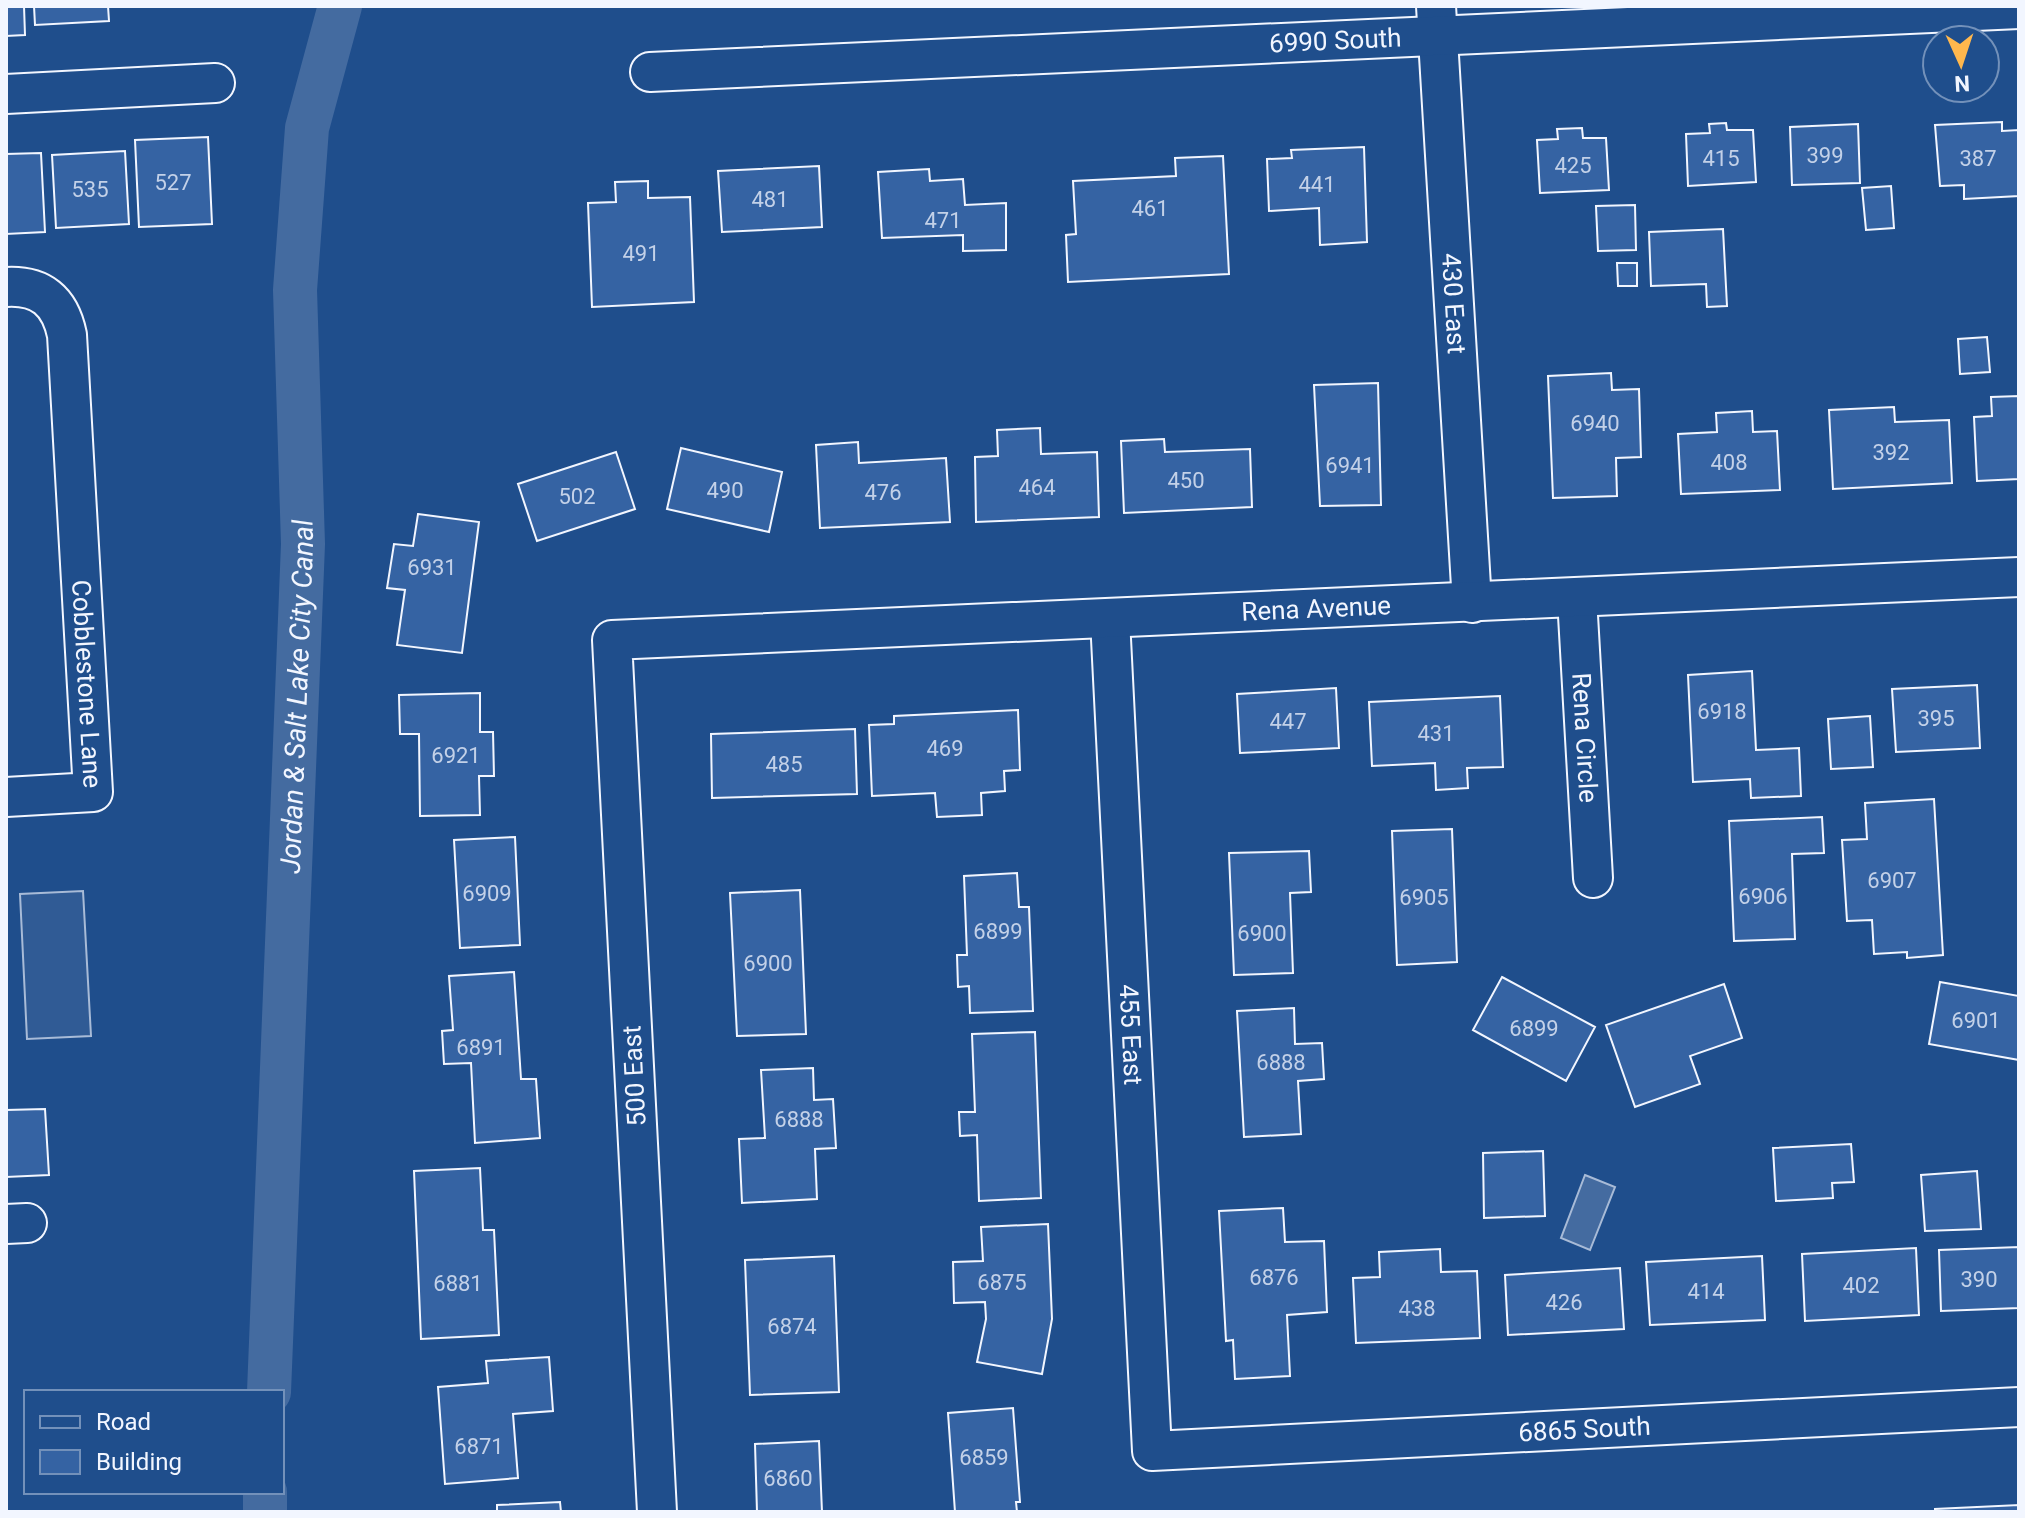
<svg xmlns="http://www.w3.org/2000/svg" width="2025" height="1518" font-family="Roboto,sans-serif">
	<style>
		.built { fill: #305b95; stroke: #a8bbd7; stroke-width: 2 }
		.water { fill: #446ba0; stroke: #a8bbd7; stroke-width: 2 }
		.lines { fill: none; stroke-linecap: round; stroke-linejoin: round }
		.canal { stroke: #446ba0; stroke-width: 44 }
		.building { fill: #3563a3; stroke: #f2f6ff; stroke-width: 2 }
		.minor-casing { stroke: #f2f6ff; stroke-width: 42 }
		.minor { stroke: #1f4e8c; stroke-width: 38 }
		.labels { text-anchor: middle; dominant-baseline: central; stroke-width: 6; stroke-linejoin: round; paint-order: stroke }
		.number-label { font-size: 22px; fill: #c3d1e8 }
		.street-label { font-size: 26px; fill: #f2f6ff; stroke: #1f4e8c }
		.water-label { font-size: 28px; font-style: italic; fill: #f2f6ff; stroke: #1f4e8c }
	</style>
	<rect width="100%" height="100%" fill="#1f4e8c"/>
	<path class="built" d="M83,891L91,1036L27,1039L20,894Z"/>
	<path class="water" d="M1585,1175L1615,1187L1590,1250L1561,1238Z"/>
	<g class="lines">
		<g class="canal">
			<path id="s1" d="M269,1392L303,544L295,290L307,128L340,6"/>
			<path d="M265,1512V1492"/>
		</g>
	</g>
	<path class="building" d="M6,6H24L25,35L6,36Z
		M34,6H108L109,21L35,25Z
		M2002,122V131L2019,130V196L1964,199V185L1940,186L1935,125Z
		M1726,123L1727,130H1753L1756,182L1688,186L1686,134L1710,133L1709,124Z
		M1858,124L1860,183L1792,185L1790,127Z
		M1582,128L1583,138H1606L1609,190L1540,193L1537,140L1558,139L1557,129Z
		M208,137L212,224L139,227L135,140Z
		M1364,147L1367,242L1320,245L1319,208L1269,211L1267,159L1292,158L1291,150Z
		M125,151L129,224L56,228L52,155Z
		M41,153L45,232L6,234V154Z
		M1223,156L1229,274L1068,282L1066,235L1076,234L1073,181L1176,176L1175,158Z
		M819,166L822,227L722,232L718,171Z
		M929,169L930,181L963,179L965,205L1006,203V250L963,251V235L882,238L878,172Z
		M648,181V198L690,197L694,302L592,307L588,203L616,202L615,182Z
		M1891,186L1894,228L1866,230L1862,188Z
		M1635,205L1636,250L1598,251L1596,206Z
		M1723,229L1727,306L1707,307L1706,284L1651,286L1649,232Z
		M1617,263H1637V286H1618Z
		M1987,337L1990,372L1960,374L1958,339Z
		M1611,373L1612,390L1639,389L1641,457L1616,458L1617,496L1553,498L1548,376Z
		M1378,383L1381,505L1320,506L1314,385Z
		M2019,396V479L1977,481L1974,417L1992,416L1991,397Z
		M1894,407L1895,422L1949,420L1952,483L1833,489L1829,410Z
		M1752,411L1753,432L1777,431L1780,490L1681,494L1678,434L1717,432L1716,413Z
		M1040,428L1041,454L1097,452L1099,517L976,522L975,457L998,456L997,430Z
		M1164,439L1165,452L1250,449L1252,507L1124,513L1121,441Z
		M858,442L859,463L946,458L950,522L820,528L816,445Z
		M681,448L782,472L769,532L667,509Z
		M616,452L635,509L537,541L518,484Z
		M418,514L479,522L462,653L397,645L405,590L387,588L394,544L413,546Z
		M1752,671L1756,750L1799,748L1801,796L1751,798L1750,779L1693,782L1688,675Z
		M1977,685L1980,748L1896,752L1892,689Z
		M1336,688L1339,748L1240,753L1237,694Z
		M480,693V732H493L494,776H479L480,815L420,816L419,734H400L399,695Z
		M1500,696L1503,767L1467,768L1468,788L1436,790L1435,763L1372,766L1369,702Z
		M1018,710L1020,770L1004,771L1005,791L981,793L982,815L937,817L935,793L872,796L869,725L894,724V716Z
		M1870,716L1873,767L1831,769L1828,719Z
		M855,729L857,794L712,798L711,734Z
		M1934,799L1943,955L1907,958V952L1874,954L1872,920L1847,921L1842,840L1867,839L1865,803Z
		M1822,817L1824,853L1792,854L1795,939L1734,941L1729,821Z
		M1452,829L1457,962L1397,965L1392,831Z
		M515,837L520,945L460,948L454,840Z
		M1309,851L1311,892L1290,893L1293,973L1234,975L1229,853Z
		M1017,873L1019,907H1029L1033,1011L970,1013L969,986L958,987L957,955H967L964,876Z
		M800,890L806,1034L737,1036L730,893Z
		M514,972L521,1079H536L540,1138L475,1143L471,1063L444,1064L442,1031L453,1030L449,976Z
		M1502,977L1595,1027L1566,1081L1473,1030Z
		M1940,982L2019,996V1060L1929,1044Z
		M1724,984L1742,1038L1690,1056L1700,1084L1635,1107L1606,1025Z
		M1294,1008L1295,1044L1322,1043L1324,1079L1298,1081L1301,1134L1244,1137L1237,1011Z
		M1035,1032L1041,1198L979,1201L977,1135L960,1136L959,1112H975L972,1034Z
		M813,1068L814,1100L833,1099L836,1148L815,1149L817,1199L742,1203L739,1139L765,1138L761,1070Z
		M45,1109L49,1175L6,1177V1110Z
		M1851,1144L1854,1182L1832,1183L1833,1198L1776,1201L1773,1148Z
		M1543,1151L1545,1216L1484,1218L1483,1153Z
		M480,1168L483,1230H494L499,1335L421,1339L414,1171Z
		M1977,1171L1981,1229L1925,1231L1921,1175Z
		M1283,1208L1285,1242L1324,1241L1327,1312L1287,1315L1290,1376L1235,1379L1233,1340L1226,1341L1219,1211Z
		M1048,1224L1052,1319L1042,1374L977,1362L986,1319L985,1302L954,1303L953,1262L983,1261L981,1227Z
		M2019,1247V1308L1941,1311L1939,1250Z
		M1916,1248L1919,1315L1805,1321L1802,1254Z
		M1440,1249L1441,1272L1477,1271L1480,1338L1356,1343L1353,1278L1380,1277L1379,1252Z
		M834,1256L839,1392L750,1395L745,1260Z
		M1762,1256L1765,1320L1650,1325L1646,1262Z
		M1620,1268L1624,1329L1508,1335L1505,1275Z
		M549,1357L553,1411L513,1414L518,1478L445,1484L438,1387L488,1383L486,1361Z
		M1013,1408L1020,1502H1016L1017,1512H955L948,1413Z
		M819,1441L822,1512H757L755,1444Z
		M560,1502L561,1512H497V1505Z
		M2019,1505V1512H1935V1509Z"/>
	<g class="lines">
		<defs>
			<g id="minor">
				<path id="s2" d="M1436,6L1472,603"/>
				<path id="s3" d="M650,72L2019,9"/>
				<path d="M6,94L215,83"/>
				<path id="s4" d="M6,287C41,285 60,301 67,335L93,792L6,797"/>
				<path id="s5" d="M1577,598L1593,878"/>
				<path id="s6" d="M1110,619L1152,1451L2019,1407"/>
				<path d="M6,1224L27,1223"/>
				<path id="s7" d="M657,1512L612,640L2019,577"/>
			</g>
		</defs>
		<use href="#minor" class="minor-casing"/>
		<use href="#minor" class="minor"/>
	</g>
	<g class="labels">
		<g class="number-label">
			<text x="1825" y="155">399</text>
			<text x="1721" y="158">415</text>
			<text x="1978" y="158">387</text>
			<text x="1573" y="165">425</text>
			<text x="173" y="182">527</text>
			<text x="1317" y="184">441</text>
			<text x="90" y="189">535</text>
			<text x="770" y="199">481</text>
			<text x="1150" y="208">461</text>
			<text x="943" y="220">471</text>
			<text x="641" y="253">491</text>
			<text x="1595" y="423">6940</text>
			<text x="1891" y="452">392</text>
			<text x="1729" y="462">408</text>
			<text x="1350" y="465">6941</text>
			<text x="1186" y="480">450</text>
			<text x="1037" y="487">464</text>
			<text x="725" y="490">490</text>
			<text x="883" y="492">476</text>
			<text x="577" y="496">502</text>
			<text x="432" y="567">6931</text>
			<text x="1722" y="711">6918</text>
			<text x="1936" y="718">395</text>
			<text x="1288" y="721">447</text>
			<text x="1436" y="733">431</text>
			<text x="945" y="748">469</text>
			<text x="456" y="755">6921</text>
			<text x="784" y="764">485</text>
			<text x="1892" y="880">6907</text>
			<text x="487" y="893">6909</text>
			<text x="1763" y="896">6906</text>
			<text x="1424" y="897">6905</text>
			<text x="998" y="931">6899</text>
			<text x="1262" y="933">6900</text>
			<text x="768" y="963">6900</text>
			<text x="1976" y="1020">6901</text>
			<text x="1534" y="1028">6899</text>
			<text x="481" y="1047">6891</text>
			<text x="1281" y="1062">6888</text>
			<text x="799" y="1119">6888</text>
			<text x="1274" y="1277">6876</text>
			<text x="1979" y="1279">390</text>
			<text x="1002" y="1282">6875</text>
			<text x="458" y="1283">6881</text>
			<text x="1861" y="1285">402</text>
			<text x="1706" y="1291">414</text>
			<text x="1564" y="1302">426</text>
			<text x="1417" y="1308">438</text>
			<text x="792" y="1326">6874</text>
			<text x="479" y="1446">6871</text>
			<text x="984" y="1457">6859</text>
			<text x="788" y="1478">6860</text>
		</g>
		<g class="street-label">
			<text stroke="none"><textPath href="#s3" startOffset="686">6990 South</textPath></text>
			<text stroke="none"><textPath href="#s2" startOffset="298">430 East</textPath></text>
			<text stroke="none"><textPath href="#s7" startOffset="1578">Rena Avenue</textPath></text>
			<text stroke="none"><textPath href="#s4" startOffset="436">Cobblestone Lane</textPath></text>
			<text stroke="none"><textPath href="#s5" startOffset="140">Rena Circle</textPath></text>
			<text stroke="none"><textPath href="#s6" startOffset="416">455 East</textPath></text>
			<text transform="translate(634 1076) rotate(-93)">500 East</text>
			<text stroke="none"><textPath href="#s6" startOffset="1266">6865 South</textPath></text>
		</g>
		<g class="water-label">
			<text stroke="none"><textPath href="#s1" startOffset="696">Jordan &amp; Salt Lake City Canal</textPath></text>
		</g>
	</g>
	<rect width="2025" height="1518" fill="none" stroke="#f2f6ff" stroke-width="16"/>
	<rect x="24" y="1390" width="260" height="104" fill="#1f4e8c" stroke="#7391ba" stroke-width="2"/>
	<rect x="40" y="1416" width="40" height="12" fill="#1f4e8c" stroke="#7391ba" stroke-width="2"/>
	<text x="96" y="1430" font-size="24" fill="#f2f6ff">Road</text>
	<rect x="40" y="1450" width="40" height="24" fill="#3563a3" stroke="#7391ba" stroke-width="2"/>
	<text x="96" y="1470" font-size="24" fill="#f2f6ff">Building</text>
	<g transform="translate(1961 64) rotate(177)"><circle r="38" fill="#1f4e8c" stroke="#7391ba" stroke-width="2"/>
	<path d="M0-6L14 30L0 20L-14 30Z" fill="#ffb74d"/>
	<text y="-12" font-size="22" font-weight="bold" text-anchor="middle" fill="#f2f6ff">N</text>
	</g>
</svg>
